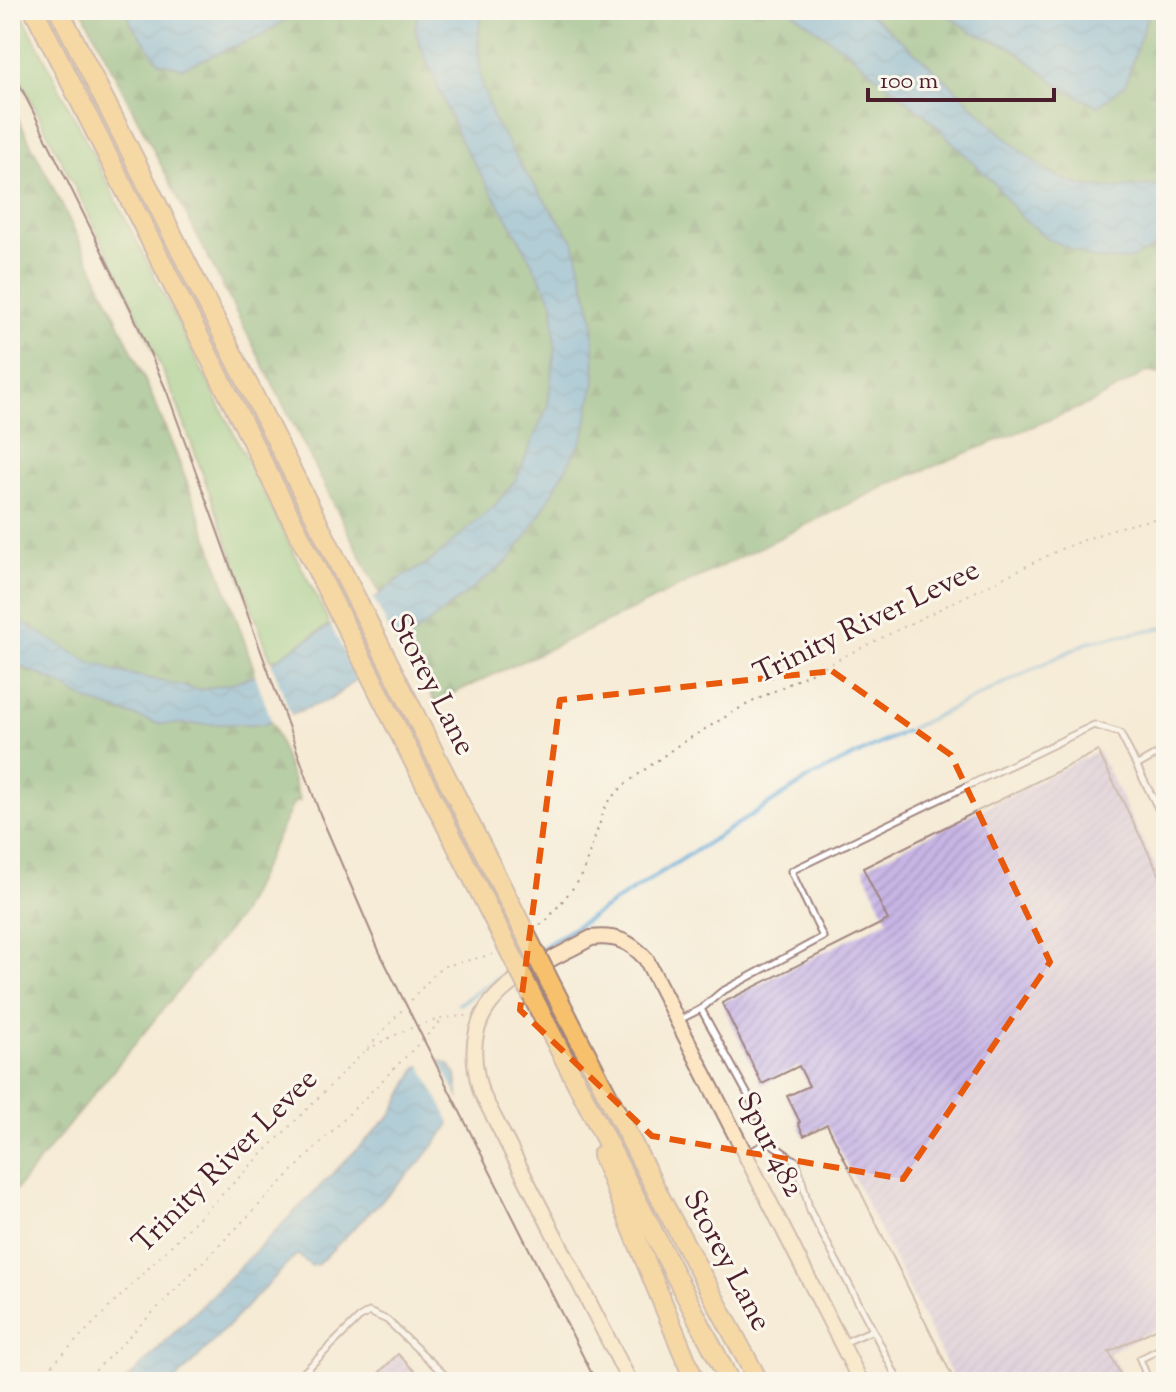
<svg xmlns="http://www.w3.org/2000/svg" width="1176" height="1392" font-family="'Sorts Mill Goudy',serif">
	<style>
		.grass { fill: #89c87f; stroke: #6a7455; stroke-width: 2 }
		.forest { fill: url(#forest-firs); stroke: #5c664c; stroke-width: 2 }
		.water { fill: url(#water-waves); stroke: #556481; stroke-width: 2 }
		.pier { fill: #f5ebd6 }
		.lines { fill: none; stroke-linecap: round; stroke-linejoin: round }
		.stream { stroke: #60a9d7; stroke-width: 4 }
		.building { fill: url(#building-hatch) }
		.lane-casing { stroke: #a08580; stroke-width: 9 }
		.secondary-casing { stroke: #a08580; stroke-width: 18 }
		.highway-casing { stroke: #a08580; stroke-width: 22 }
		.path { stroke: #a08580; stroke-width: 2; stroke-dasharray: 2 6; stroke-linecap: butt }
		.lane { stroke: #fff; stroke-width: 5 }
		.secondary { stroke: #fce6c4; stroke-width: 14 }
		.highway { stroke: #f7c06c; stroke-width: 18 }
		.tram { stroke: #4a1f2b; stroke-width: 2 }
		.highway-bridge-casing { stroke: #a08580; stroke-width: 22; stroke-linecap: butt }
		.highway-bridge { stroke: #f7c06c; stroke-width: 18 }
		.marked { fill: none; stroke: #e8590c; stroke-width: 6; stroke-dasharray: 16 10; stroke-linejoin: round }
		.labels { text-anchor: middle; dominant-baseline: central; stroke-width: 6; stroke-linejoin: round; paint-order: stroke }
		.street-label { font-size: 30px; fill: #4a1f2b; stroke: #fbf7ec }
	</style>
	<defs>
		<pattern id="forest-firs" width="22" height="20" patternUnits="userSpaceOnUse" patternTransform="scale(2)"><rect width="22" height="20" fill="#6eac6e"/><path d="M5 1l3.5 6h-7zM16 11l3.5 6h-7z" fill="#5c8b5b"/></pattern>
		<pattern id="water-waves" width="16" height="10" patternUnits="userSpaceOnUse" patternTransform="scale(2)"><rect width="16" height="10" fill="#60a9d7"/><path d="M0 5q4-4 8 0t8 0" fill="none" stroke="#5189af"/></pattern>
		<pattern id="building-hatch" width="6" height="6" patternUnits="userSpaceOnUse" patternTransform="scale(2)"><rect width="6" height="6" fill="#c7b5e5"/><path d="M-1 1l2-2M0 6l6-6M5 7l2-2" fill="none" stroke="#ac9bc5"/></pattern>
	</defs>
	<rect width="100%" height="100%" fill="#fbf7ec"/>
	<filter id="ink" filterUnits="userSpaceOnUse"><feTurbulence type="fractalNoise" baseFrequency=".0125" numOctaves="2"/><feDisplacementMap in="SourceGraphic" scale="16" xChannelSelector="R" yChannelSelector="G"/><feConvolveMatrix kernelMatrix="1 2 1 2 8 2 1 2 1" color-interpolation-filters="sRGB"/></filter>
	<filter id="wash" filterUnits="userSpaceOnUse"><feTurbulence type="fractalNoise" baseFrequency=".006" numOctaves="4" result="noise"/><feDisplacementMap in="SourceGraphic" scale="32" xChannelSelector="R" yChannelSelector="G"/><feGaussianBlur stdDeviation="1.8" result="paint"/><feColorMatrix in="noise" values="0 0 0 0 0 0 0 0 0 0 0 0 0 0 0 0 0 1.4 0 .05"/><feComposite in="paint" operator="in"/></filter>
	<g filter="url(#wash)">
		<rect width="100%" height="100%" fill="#f5ebd6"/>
		<path class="grass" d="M10,10H20L330,624L278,658L271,660L176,401L128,293L10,58Z"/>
		<path class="forest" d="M82,10H127L131,23L261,36L300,10H941L972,32L1011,47L1065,90L1125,85L1149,10H1166V375L1147,372L1091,403L892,483L638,607L435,702Z
			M10,102C61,203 112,303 157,408C211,536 253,670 300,801L294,802L240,915L10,1197Z"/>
		<path class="water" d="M127,10H300L261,36L182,68L159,62L131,23Z
			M419,10H485L480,23L478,46L481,80L494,120L525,172L574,242L593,318L595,381L583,438L531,530L508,561L331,699L265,724H159L89,701L54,681L10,662V612L20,621L93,664L103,665L111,670L200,690L229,684L259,674L278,658L379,595L397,580L430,562L495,505L516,480L548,405L555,347L553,302L511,224L461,142L420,45L415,28Z
			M790,10H865C899,37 931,66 963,96C992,124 1040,176 1080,185C1108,191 1137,186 1166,184V243H1159L1147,252L1128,260L1094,259L1048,239L1021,217L994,183L927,117L854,57Z
			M941,10H1149L1125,85L1098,106L1065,90L1011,47L972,32Z
			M438,1060L449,1064L456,1075L459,1103L449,1126L422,1160L318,1264L311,1266L297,1254L174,1382H125L392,1114L417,1067Z"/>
		<path class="pier" d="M372,595L399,651L359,682L329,622Z
			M270,659L292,718L273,725L254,671Z
			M437,1056L462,1105L453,1128L419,1061Z"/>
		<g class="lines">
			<path class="stream" d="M539,950L813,776L1091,641L1166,627
				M459,1004L512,968"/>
		</g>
		<g id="blocks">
			<path class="building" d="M1098,751L1166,888V1324L1109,1352L1122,1377L1112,1382H955L827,1124L804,1136L798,1123L800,1122L787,1096L809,1086L799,1066L762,1084L722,1003L888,920L863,868Z
				M398,1354L425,1382H370Z"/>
		</g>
	</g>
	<g filter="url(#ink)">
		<use href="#blocks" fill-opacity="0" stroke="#a08580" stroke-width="2"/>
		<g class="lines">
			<defs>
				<path id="lane" d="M1138,765L1166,749
					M701,1009L721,992L823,937L791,871L1094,725L1120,733L1166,824
					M681,1019L701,1009L755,1108L769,1142L746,1154
					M769,1142L797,1162L810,1211L873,1330
					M843,1343L873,1330L899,1382
					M294,1382L359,1318L369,1312L387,1320L452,1382
					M1149,1382L1140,1359L1166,1346"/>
				<path id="secondary" d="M630,1382L481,1092C452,997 522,976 591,938C615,935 630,941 646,959L861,1382"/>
				<path id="highway" d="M566,1014L664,1205L759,1382
					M548,1027L730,1382
					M602,1155L695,1382"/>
			</defs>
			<use href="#lane" class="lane-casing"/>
			<use href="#secondary" class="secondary-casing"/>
			<use href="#highway" class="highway-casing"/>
			<path class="path" d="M540,925L547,920L581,878L606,805L624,785L677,746L740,708L1063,548L1116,528L1166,516
				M367,1050C398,1032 433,1016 469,1016
				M35,1382L364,1052L441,967L494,954
				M84,1382L444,1018"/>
			<use href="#lane" class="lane"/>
			<use href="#secondary" class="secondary"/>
			<use href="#highway" class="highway"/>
			<path class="tram" d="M10,65L132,312L167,392L320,814L380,953L596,1382"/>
			<defs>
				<path id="highway-bridge" d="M34,10L548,1027
					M59,10L566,1014"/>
			</defs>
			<use href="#highway-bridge" class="highway-bridge-casing"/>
			<use href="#highway-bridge" class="highway-bridge"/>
		</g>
	</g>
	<path d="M0 0H1176V1392H0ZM832,671L951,755L1050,962L903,1179L652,1136L520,1010L560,700Z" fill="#f5ebd6" fill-opacity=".55" fill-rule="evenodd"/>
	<path class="marked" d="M832,671L951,755L1050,962L903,1179L652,1136L520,1010L560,700Z"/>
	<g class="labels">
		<g class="street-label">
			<text transform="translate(867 623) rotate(-26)">Trinity River Levee</text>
			<text transform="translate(431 685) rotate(63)">Storey Lane</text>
			<text transform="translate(769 1145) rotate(63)">Spur 482</text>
			<text transform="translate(226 1162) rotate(-45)">Trinity River Levee</text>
			<text transform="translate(726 1261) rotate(62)">Storey Lane</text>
		</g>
	</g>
	<rect width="1176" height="1392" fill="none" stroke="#fbf7ec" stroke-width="40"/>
	<path d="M868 88v12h186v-12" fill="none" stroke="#4a1f2b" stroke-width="4"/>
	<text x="880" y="88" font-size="24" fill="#4a1f2b" stroke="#fbf7ec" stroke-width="6" paint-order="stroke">100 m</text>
</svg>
